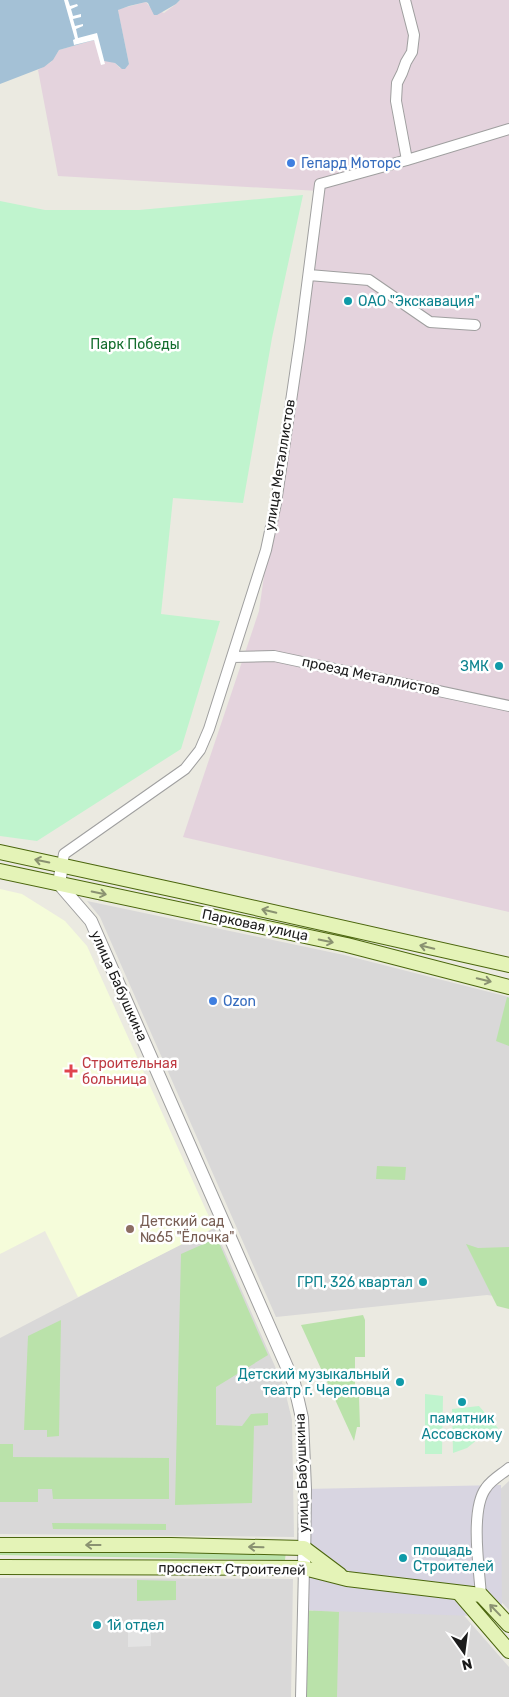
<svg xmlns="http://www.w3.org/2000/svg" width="509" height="1697" font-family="Rubik,sans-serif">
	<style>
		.residential { fill: #d9d8d8 }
		.industrial { fill: #e4d3dd }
		.education { fill: #f5fcda }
		.grass { fill: #bae2aa }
		.park { fill: #c0f4ce }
		.parking { fill: #e3e3e3 }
		.plaza { fill: #d8d5e1 }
		.water { fill: #a4c1d6 }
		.pier { fill: #fff }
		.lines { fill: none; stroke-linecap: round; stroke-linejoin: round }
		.minor-casing { stroke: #9f9f9f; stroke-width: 12 }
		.tertiary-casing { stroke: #9f9f9f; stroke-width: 14 }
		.secondary-casing { stroke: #4b660d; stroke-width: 16 }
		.minor { stroke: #fff; stroke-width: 10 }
		.tertiary { stroke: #fff; stroke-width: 12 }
		.secondary { stroke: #e4f3b7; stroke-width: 14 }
		.oneway { stroke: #8a9271 }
		.shop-dot { fill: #3f7fe0; stroke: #fff; stroke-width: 2 }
		.culture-dot { fill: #0f9aa8; stroke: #fff; stroke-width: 2 }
		.health-dot { fill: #e0444e; stroke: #fff; stroke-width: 2 }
		.education-dot { fill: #8d6e63; stroke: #fff; stroke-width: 2 }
		.labels { text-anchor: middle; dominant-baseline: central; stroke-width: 5; stroke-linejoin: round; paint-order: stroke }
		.shop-label { font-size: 14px; fill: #366cbe; stroke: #fff; text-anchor: start }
		.culture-label { font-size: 14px; fill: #0d838f; stroke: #fff; text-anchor: start }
		.park-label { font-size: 14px; fill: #146d2d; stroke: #fff }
		.street-label { font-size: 14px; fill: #1b1b1b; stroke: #fff }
		.health-label { font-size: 14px; fill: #be3a42; stroke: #fff; text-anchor: start }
		.education-label { font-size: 14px; fill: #785e54; stroke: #fff; text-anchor: start }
	</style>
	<rect width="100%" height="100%" fill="#ebeae1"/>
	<path class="residential" d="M87,901L344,955L509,997V1298L487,1295L276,1317L100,917Z
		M214,1227L284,1387L292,1420L294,1537L0,1534V1338Z
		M509,1481V1610L491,1591L495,1494Z
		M0,1578L293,1579L291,1697H0Z
		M314,1581L453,1603L509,1667V1697H311Z"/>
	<path class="industrial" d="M180,0H509V912L183,837L259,611L319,191L58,176L38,70L51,62L59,50L94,40L112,62L115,63L120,68L129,64L118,11L119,9L146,2L150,7L164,13L176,4Z"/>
	<path class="education" d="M0,889L22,894L65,921L87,946L214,1228L78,1297L45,1231L0,1254Z"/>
	<path class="grass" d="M507,997L509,998V1046L496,1041Z
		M377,1166L406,1167L405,1180L376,1179Z
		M217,1238L268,1355L216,1387V1425L242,1426L251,1414L268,1413V1425L254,1426L252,1503L175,1505L181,1254Z
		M466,1244L478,1248L509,1247V1309L497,1306Z
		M363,1315L365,1320V1357H355V1396L359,1397L360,1427H357L354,1441L301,1325Z
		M61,1320L59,1436L47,1437V1430H24L28,1336Z
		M0,1444H13V1457L169,1458V1499H53L52,1489H38V1502H0Z
		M52,1523L166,1524V1530L53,1529Z
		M0,1547L286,1551L285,1560L0,1555Z
		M137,1580L176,1581V1600L137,1601Z
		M303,1610L339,1612L337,1697H301Z"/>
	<path class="park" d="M303,195L272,338L243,503L173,498L161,614L220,621L181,749L37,841L0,836V201L45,210H139Z
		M425,1394L443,1396L442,1454H425Z
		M479,1406L498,1428L488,1437L483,1435L467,1448L453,1453L452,1409Z"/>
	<path class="parking" d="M151,1626V1646L128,1647V1627Z"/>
	<path class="plaza" d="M501,1485L502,1617L303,1610L305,1489Z"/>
	<path class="water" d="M0,0H180L176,4L157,15H154L148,3L146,2L129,6L118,10L129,64L125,69H122L115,63L104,61L94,40L59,50L53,60L44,67L0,84Z"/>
	<path class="pier" d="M64,0H68L70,6L77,4L78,6L71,9L73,16L81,14V17L73,19L75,26L83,24V26L76,29L78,38L97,33L105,64L101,65L94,40L74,45L73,40L75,39Z"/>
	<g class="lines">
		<defs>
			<path id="minor" d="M405,0L414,35L412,52L406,62L402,73L397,83L396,101L407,160
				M309,275L369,280L430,322L475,325
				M232,657L274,656L509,706
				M62,865L64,854L185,769L200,750L209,729L266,550L276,503L300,340L320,184L407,160L509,129
				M481,1595C479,1568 470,1509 486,1488C491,1480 502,1474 509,1468
				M301,1697L304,1568"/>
			<path id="tertiary" d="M62,865L59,884L91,921L294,1383L302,1418L305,1489L304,1568"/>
			<path id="secondary" d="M0,852L184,892L509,965
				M0,871L347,945L509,987
				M0,1545H171L304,1548L340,1575
				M0,1567L304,1568L347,1579L481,1595L509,1625
				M459,1593L509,1651"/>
		</defs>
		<use href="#minor" class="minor-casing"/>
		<use href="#tertiary" class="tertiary-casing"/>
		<use href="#secondary" class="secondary-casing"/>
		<use href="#minor" class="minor"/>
		<use href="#tertiary" class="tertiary"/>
		<use href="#secondary" class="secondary"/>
	</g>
	<defs><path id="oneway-shaft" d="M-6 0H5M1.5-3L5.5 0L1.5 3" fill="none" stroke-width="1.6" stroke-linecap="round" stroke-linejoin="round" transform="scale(1.25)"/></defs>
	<g class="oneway">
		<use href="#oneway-shaft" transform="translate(42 861) rotate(-168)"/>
		<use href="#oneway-shaft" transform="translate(99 893) rotate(12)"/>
		<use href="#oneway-shaft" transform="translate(269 911) rotate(-167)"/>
		<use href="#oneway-shaft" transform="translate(326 941) rotate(12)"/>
		<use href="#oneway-shaft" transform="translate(427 947) rotate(-167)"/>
		<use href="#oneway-shaft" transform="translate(484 980) rotate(14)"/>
		<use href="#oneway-shaft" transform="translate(93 1545) rotate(-180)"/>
		<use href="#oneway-shaft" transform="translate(256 1547) rotate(-179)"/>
		<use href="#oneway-shaft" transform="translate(495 1610) rotate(-134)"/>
	</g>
	<g class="shop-dot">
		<circle cx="291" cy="163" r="5"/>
		<circle cx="213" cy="1001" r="5"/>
	</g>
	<g class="culture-dot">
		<circle cx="348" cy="301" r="5"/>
		<circle cx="499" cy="666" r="5"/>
		<circle cx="423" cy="1282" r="5"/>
		<circle cx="400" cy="1382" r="5"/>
		<circle cx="462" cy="1402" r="5"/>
		<circle cx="403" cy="1558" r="5"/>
		<circle cx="97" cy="1625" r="5"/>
	</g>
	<path class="health-dot" d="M68.5 1063.5h5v5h5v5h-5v5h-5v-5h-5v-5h5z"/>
	<circle class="education-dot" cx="130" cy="1229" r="5"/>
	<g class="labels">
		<g class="shop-label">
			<text x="301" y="163">Гепард Моторс</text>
			<text x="223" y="1001">Ozon</text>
		</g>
		<g class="culture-label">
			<text x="358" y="301">ОАО "Экскавация"</text>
			<text x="489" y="666" text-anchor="end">ЗМК</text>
			<text x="413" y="1282" text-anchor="end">ГРП, 326 квартал</text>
			<text x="390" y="1374" text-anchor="end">Детский музыкальный<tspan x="390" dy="16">театр г. Череповца</tspan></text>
			<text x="462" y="1418" text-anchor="middle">памятник<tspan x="462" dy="16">Ассовскому</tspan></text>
			<text x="413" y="1550">площадь<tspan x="413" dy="16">Строителей</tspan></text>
			<text x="107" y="1625">1й отдел</text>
		</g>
		<g class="park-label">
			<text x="135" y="344">Парк Победы</text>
		</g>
		<g class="street-label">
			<text transform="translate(280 465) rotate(-81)">улица Металлистов</text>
			<text transform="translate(371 676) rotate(12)">проезд Металлистов</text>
			<text transform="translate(255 925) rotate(12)">Парковая улица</text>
			<text transform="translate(119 986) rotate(66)">улица Бабушкина</text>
			<text transform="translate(302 1473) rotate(-92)">улица Бабушкина</text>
			<text transform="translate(232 1569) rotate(1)">проспект Строителей</text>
		</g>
		<g class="health-label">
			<text x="82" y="1063">Строительная<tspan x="82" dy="16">больница</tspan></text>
		</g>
		<g class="education-label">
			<text x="140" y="1221">Детский сад<tspan x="140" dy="16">№65 "Ёлочка"</tspan></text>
		</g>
	</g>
	<g transform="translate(464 1652) rotate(166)" stroke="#ffffff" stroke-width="4" paint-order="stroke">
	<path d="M0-4L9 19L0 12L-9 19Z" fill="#1b1b1b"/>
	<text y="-8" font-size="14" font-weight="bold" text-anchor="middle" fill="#1b1b1b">N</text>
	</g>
</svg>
